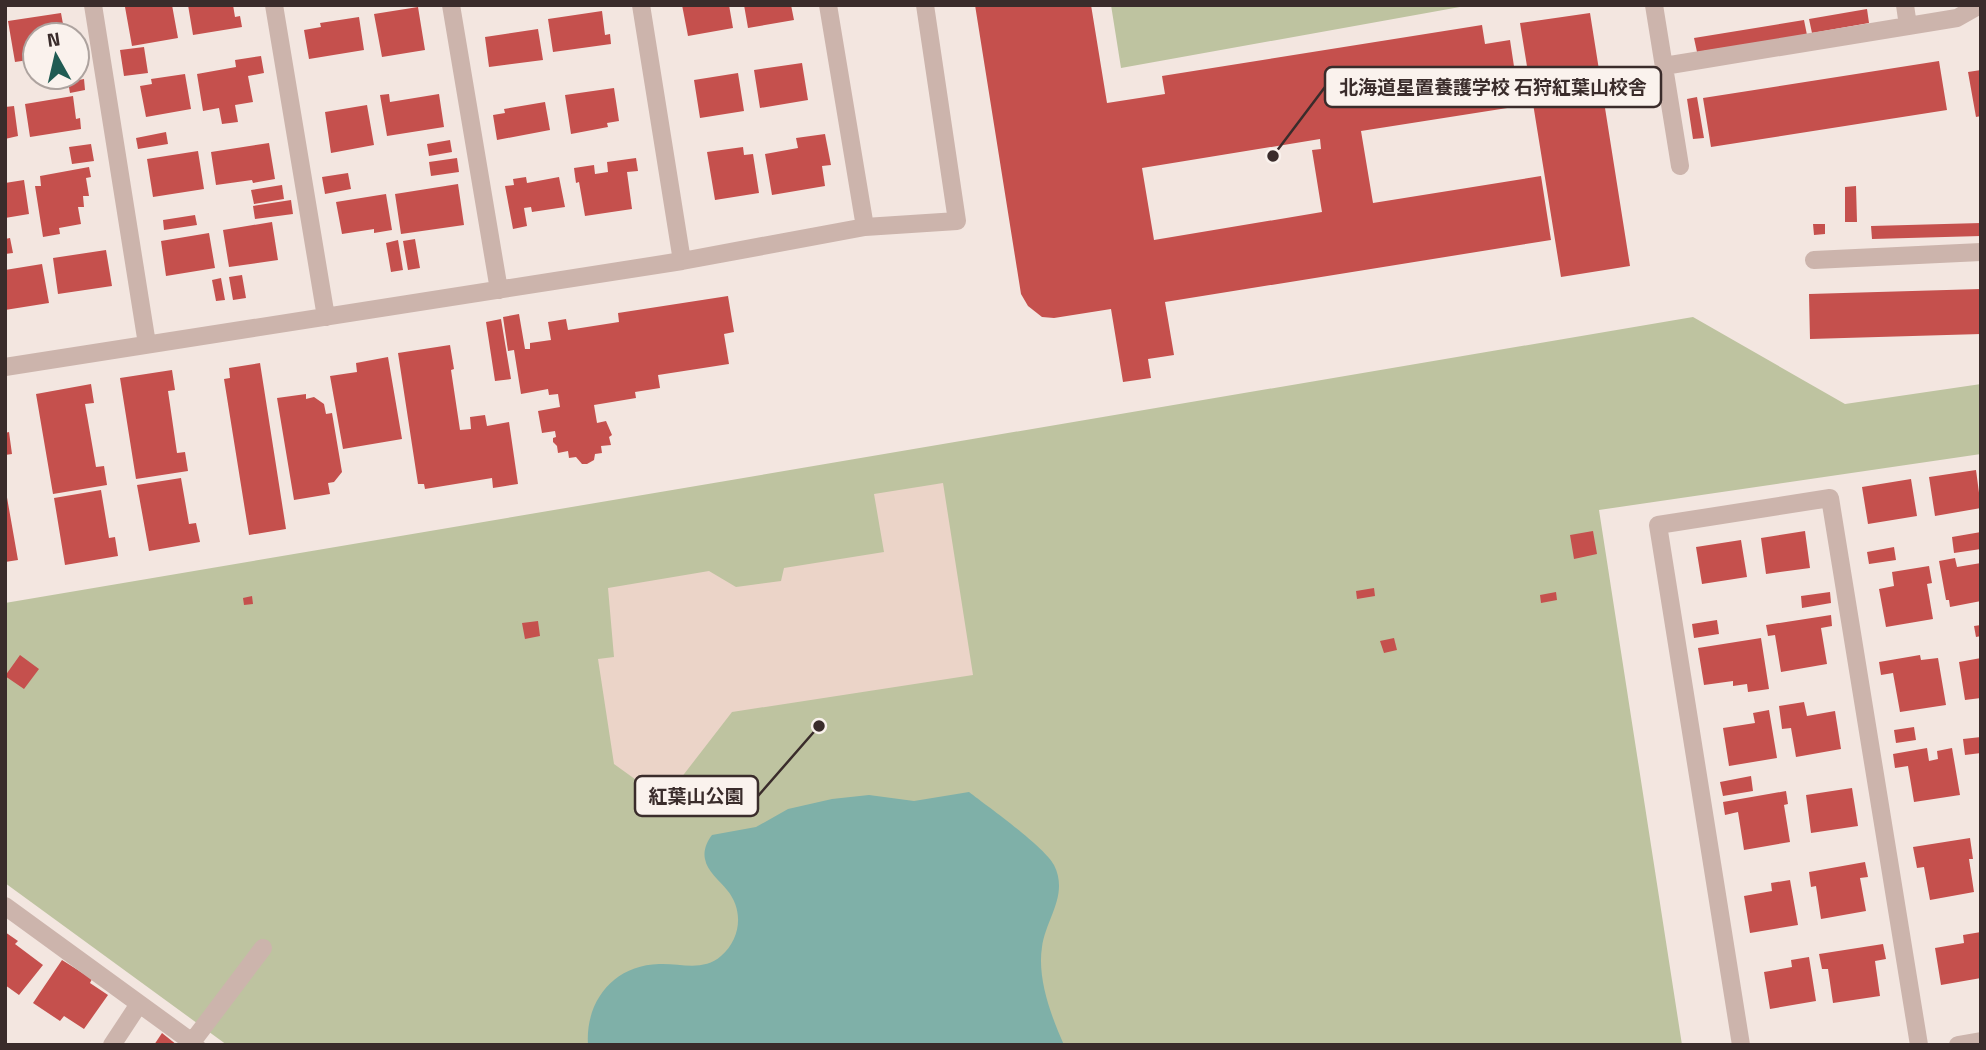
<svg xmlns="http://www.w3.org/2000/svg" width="1986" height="1050" font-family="'Titillium Web','Noto Sans JP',sans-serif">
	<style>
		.green { fill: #bec3a0 }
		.plaza { fill: #ebd4c8 }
		.water { fill: #7fb0a8 }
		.building { fill: #c5504d; fill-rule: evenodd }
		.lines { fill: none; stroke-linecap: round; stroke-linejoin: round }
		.minor { stroke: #ccb4ac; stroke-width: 18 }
		.leader { fill: none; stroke: #3a2c2b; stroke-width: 2.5 }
		.callout-dot { fill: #3a2c2b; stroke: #faf2ed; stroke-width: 2.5 }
		.callout { fill: #faf2ed; stroke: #3a2c2b; stroke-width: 2.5 }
		.callout-label { font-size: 19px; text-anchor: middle; font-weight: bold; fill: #3a2c2b }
	</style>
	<rect width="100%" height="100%" fill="#f3e6e0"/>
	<path class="green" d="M1111,5H1471L1121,68Z
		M1693,317L1845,404L1981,384V454L1599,510L1682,1045H227L5,883V603Z"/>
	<path class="plaza" d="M943,483L973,675L732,712L664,800L614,764L598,659L614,657L608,588L709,571L736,587L781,581L784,568L884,552L874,494Z"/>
	<path class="water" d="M969,792C987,806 1045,847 1054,865C1069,895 1046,918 1042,947C1037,978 1051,1016 1064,1045H588C585,1001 614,965 659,964C680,963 703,972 721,956C741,939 744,910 727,890C720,881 707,871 705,859C703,851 707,841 712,835L756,827L788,809L832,799L869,795L914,801Z"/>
	<path class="building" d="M137,5H172L178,38L132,46L125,7Z
		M188,5H233L235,17L240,16L242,27L193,35Z
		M682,5H729L733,28L688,36Z
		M744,5H791L794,20L748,28Z
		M975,5H1091L1107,103L1165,94L1162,76L1482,25L1485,44L1510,40L1520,106L1361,131L1373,203L1541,176L1551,240L1165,302L1174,355L1148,359L1151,378L1123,382L1111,309L1054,318L1042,317L1028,306L1021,294ZM1320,139L1321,149L1312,150L1322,212L1154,240L1142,168Z
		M418,7L425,50L382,57L374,14Z
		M1867,9L1869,23L1812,33L1809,19Z
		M602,11L605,35L610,34L611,44L553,52L548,19Z
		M61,13L65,35H35V59L15,62L8,21Z
		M1590,13L1630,266L1561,277L1520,23Z
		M359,17L364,50L309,59L304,30L321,27L320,23Z
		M1804,20L1807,35L1697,52L1694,38Z
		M538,29L543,60L489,67L485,37Z
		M144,47L148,73L124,76L120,50Z
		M261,56L264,73L248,76L253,102L235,105L238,122L222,124L219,108L203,111L197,74L236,67L235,60Z
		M1939,61L1947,110L1711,147L1703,98Z
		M802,63L808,100L760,108L754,70Z
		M1981,70V116L1976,117L1968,72Z
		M738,73L744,111L700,118L694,80Z
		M185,74L191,109L146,117L140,86L152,84L151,79Z
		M84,79L85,90L70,93L68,82Z
		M614,88L619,121L607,123L608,127L571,134L565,95Z
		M389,94L390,102L439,94L444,127L387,136L380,95Z
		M73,96L76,119L80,118L81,129L30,137L25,104Z
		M1697,97L1704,138L1693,139L1687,99Z
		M545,102L550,130L497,140L493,115L505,113L504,109Z
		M367,105L374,145L331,153L325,112Z
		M14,106L18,136L5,139V107Z
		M166,132L168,144L138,149L136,138Z
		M825,134L831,165L822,166L825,186L772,195L765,154L798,148L796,138Z
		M450,140L452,152L429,156L427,144Z
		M269,143L275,179L253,183L252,180L216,185L211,152Z
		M91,144L94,161L72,164L69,147Z
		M743,147L744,155L753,154L759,193L715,200L707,152Z
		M198,151L204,189L153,197L147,159Z
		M457,158L459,172L431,176L429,162Z
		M636,158L638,171L627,172L632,209L585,216L579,182L576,183L574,168L594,165L595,174L608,172L607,162Z
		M89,167L91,177L86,178L89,196H83L84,207H78L81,224L59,228L60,234L43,237L35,186H41L40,176Z
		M348,173L351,189L325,194L322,177Z
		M526,177L527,183L559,177L565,207L532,212L531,207L524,208L527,226L513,229L505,186L514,185L513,179Z
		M24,180L29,214L5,218V183Z
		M458,184L464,225L401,234L395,194Z
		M282,185L284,199L254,204L251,190Z
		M1856,186L1857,222H1845V187Z
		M386,194L392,230L374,233V229L342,234L336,202Z
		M291,200L293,214L255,219L253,206Z
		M195,215L197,225L164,230L163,220Z
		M272,222L278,260L229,267L223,230Z
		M1981,223V236L1872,239L1871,226Z
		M1813,224H1825V234L1814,235Z
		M209,233L215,268L166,276L161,241Z
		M10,238L13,253L5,254V239Z
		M415,239L420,268L408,270L403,241Z
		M398,240L403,270L391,272L386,243Z
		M106,250L112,286L58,294L53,258Z
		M42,264L49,303L5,310V270Z
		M242,275L246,298L233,300L229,277Z
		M221,278L225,300L216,301L212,280Z
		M1981,289V334L1810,339L1809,294Z
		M728,296L734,332L724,334L729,364L658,375L660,388L635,392L636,398L594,405L597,423L606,421L612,435L609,437L611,445L601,446L602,453L595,454L594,460L587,464H582L576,457L569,458L568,451L558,453L557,446L553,442V438L556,437L555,431L542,433L538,411L560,407L558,394L549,395L548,389L521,394L514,350L508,351L503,317L519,314L525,349H530V343L551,340L548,322L566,319L568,330L619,322L618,313Z
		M501,319L511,379L495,381L486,322Z
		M450,345L454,369L451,370L460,430L471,429L470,417L485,415L487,426L509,422L518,484L493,488L492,478L425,489L424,484H418L398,353Z
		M388,357L402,439L343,449L330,376L357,372L356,363Z
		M260,363L286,529L249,535L224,379L230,378L229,368Z
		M172,370L175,390L168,391L177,453L185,452L188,471L136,479L120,378Z
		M91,384L94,403L85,404L96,467L104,466L107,485L53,494L36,394Z
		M306,394V399L314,397L324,404L326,414L332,413L342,472L334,482L328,483L330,494L294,500L277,398Z
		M9,432L12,454L5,455V433Z
		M1976,470L1981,508L1935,516L1929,477Z
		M181,478L189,524L196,523L200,542L149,551L137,485Z
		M1911,479L1917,516L1868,524L1862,487Z
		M5,486L18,560L5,562Z
		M101,490L109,538L115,537L118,556L65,565L54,498Z
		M1593,531L1597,554L1574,559L1570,535Z
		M1805,531L1810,568L1766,574L1761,538Z
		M1981,532V549L1954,553L1952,537Z
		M1741,540L1747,577L1702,584L1696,547Z
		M1894,547L1896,560L1869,564L1867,552Z
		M1955,558L1957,567L1981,563V601L1950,607L1949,600H1946L1939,561Z
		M1929,566L1932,583L1927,584L1933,619L1886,627L1879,589L1894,586L1892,572Z
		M1374,588L1375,596L1357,599L1356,591Z
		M1556,592L1557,600L1541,603L1540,595Z
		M1830,592L1831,603L1802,608L1801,596Z
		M252,596L253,604L244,605L243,598Z
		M1831,615L1832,626L1821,628L1827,664L1781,672L1775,635L1768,636L1766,625Z
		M1717,620L1719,634L1694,638L1692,624Z
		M538,621L540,636L525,639L522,623Z
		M1981,625V636L1976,637L1974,626Z
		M1394,638L1397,650L1384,653L1380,641Z
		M1761,638L1769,689L1748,692L1747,684L1733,686V681L1704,685L1698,648Z
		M20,655L39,669L24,689L5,676Z
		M1920,655L1921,660L1938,658L1946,705L1900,712L1893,673L1881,675L1879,662Z
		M1981,658V698L1965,700L1959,662Z
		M1804,702L1807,716L1835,711L1841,749L1796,757L1791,728L1782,729L1779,706Z
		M1769,710L1777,758L1729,766L1723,728L1755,723L1753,713Z
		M1914,727L1916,740L1896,743L1894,730Z
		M1981,737V753L1965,755L1963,739Z
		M1927,748L1929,761L1938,759L1937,751L1952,748L1960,795L1914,802L1908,766L1895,768L1893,754Z
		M1751,776L1753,791L1723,796L1720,782Z
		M1852,788L1858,826L1811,833L1806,795Z
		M1786,791L1788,804L1784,805L1790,842L1744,850L1738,812L1725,815L1723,802Z
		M1970,838L1973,859H1969L1974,892L1930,900L1924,867L1917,868L1913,847Z
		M1865,862L1868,877L1860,878L1866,911L1821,919L1816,886L1811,887L1809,872Z
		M1790,880L1798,925L1750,933L1744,896L1772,891L1771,883Z
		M5,932L18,941L15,944L43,965L19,995L5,985Z
		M1981,932V978L1941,985L1935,948L1964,943L1963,935Z
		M1883,944L1886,959L1875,961L1880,996L1833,1003L1828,969H1822L1819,954Z
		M1809,957L1816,1001L1770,1009L1764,972L1792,967L1791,960Z
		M62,960L92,979L90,983L108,995L84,1029L64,1016L60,1021L33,1003Z
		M162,1033L177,1045H154Z"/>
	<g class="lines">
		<path class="minor" d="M93,5L147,344
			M274,5L326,317
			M451,5L499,290
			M1654,5L1680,166
			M1905,5L1908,26
			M1664,66L1957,18L1980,5
			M865,227L957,221L925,5
			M1814,260L1981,252
			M682,261L865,227L828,5
			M5,367L682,261L641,5
			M5,906L196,1045
			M192,1042L263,948
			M112,1045L139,1004
			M1741,1045L1658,525L1830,498L1919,1045
			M1958,1045L1981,1041"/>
	</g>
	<path class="leader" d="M1273 156L1325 87M819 726L758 796"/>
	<g class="callout-dot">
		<circle cx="1273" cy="156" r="7"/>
		<circle cx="819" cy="726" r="7"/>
	</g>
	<g class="callout">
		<rect x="1325" y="67" width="336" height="40" rx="7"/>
		<rect x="635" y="776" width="123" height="40" rx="7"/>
	</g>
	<g class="callout-label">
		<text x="1493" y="94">北海道星置養護学校 石狩紅葉山校舎</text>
		<text x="696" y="803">紅葉山公園</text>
	</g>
	<rect width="1986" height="1050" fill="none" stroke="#3a2c2b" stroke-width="14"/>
	<g transform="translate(56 56) rotate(352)"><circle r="33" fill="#faf2ed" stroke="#ada39f" stroke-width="2"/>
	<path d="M0-5L12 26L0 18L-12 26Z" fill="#205b53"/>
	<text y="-10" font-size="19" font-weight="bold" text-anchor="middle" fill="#3a2c2b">N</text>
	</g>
</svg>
